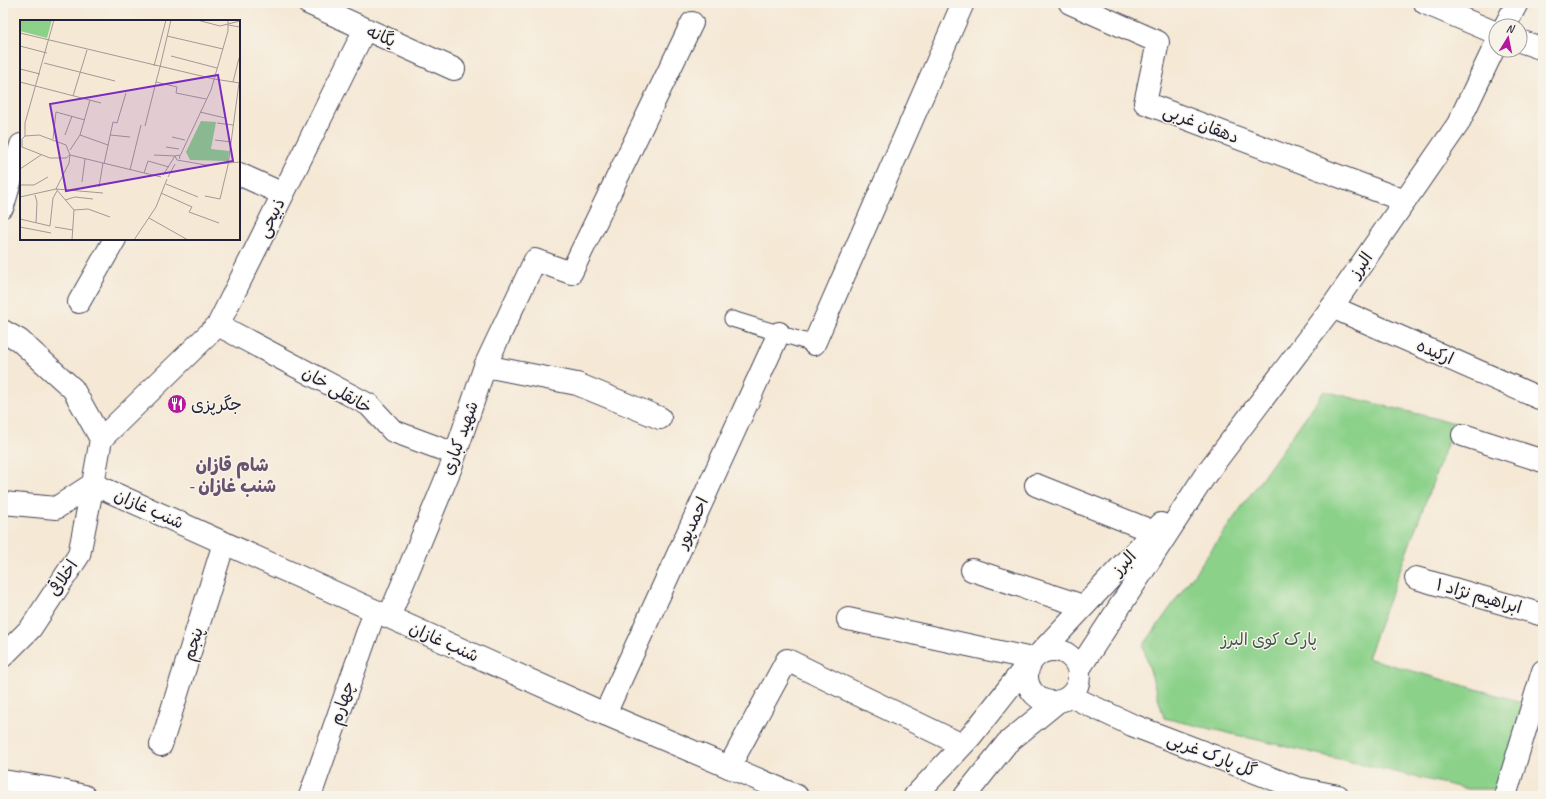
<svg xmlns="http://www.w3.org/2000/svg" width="1546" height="799" font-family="Caveat,'Playpen Sans Arabic',sans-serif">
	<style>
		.park { fill: #8cd18a; stroke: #577a62 }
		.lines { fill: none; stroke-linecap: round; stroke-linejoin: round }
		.lane-casing { stroke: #424052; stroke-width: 17 }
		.street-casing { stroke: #424052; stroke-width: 24 }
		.secondary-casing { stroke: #424052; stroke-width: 24 }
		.lane { stroke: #fff; stroke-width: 15 }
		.street { stroke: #fff; stroke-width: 22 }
		.secondary { stroke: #fff; stroke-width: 22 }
		.labels { text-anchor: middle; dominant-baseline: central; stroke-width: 3; stroke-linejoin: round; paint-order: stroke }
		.street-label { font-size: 17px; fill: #22223b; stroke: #f7f3e8 }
		.poi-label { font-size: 17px; fill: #22223b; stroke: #f7f3e8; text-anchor: start }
		.park-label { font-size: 17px; fill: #425753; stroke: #f7f3e8 }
		.neighbourhood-label { font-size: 18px; font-weight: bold; fill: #6a5170; stroke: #f7f3e8 }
		.inset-road { fill: none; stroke: #a19997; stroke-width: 1 }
		.view { fill: #7b2cbf; fill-opacity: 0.15; stroke: #7b2cbf; stroke-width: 2 }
		.inset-edge { fill: none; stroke: #22223b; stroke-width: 2 }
	</style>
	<rect width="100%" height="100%" fill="#f7f3e8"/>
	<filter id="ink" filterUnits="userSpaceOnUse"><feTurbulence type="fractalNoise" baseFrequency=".025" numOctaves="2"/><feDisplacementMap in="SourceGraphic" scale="8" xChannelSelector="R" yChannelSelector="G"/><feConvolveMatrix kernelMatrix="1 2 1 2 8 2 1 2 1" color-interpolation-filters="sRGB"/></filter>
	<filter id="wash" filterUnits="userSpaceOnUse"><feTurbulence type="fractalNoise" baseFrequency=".012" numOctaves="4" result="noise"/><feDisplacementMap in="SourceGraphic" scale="16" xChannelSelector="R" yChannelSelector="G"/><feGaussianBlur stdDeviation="0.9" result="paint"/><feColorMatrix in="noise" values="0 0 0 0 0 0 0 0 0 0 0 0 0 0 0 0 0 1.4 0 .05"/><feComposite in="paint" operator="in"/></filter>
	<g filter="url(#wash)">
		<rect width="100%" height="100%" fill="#f5e8d5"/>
		<path class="park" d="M1324,391L1455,423L1367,658L1525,703L1505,789H1467L1164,718L1143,646Z"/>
	</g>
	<g filter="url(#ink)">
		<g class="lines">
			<defs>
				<path id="lane" d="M732,319L814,344"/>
				<path id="street" d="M308,3L454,69
					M1070,3L1158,42L1145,103L1405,201
					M239,174L283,194
					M3,206L21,145
					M79,302L115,239
					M1332,307L1539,398
					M218,325L369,405L393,431L455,454
					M814,344L963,3
					M485,366L577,384L660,418
					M1463,435L1543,461
					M101,439L218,325L365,29
					M1036,485L1154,532
					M972,570L1083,606
					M1416,578L1543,615
					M389,617L451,467L485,366L535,260L571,273L692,23
					M848,619L1032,659
					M3,656L31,628L79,555L93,484
					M605,714L779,333
					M161,745L224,543
					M729,767L787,660L962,745
					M3,781L48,788L84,796
					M310,796L375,611
					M1505,796L1543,671"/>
				<path id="secondary" d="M1425,3L1496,33
					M1505,26L1517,3
					M1520,41L1543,49
					M3,331L19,340L73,389L101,439L93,484L56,508L3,503
					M93,484L605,714L797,796
					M1027 676a26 26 0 1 1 52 0a26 26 0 1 1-52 0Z
					M1042,651L1161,524
					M1079,669L1206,474L1332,307L1458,124L1496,44
					M1070,696L1132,725L1297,788L1338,796
					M915,796L971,736L1030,661
					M965,796L1007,743L1056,703"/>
			</defs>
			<use href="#lane" class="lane-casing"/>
			<use href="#street" class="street-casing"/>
			<use href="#secondary" class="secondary-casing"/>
			<use href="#lane" class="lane"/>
			<use href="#street" class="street"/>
			<use href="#secondary" class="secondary"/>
		</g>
	</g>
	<defs>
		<symbol id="restaurant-disc" viewBox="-11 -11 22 22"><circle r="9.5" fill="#b5179e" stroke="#f7f3e8"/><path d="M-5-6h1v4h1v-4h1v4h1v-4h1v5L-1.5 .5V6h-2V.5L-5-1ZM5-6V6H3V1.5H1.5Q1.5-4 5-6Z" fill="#fff"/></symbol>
	</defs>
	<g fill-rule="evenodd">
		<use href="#restaurant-disc" x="166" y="393" width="22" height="22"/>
	</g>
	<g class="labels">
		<g class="street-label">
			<text transform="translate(381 36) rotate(24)">یگانه</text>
			<text transform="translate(1201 124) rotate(21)">دهقان غربی</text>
			<text transform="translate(271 218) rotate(-64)">ذبیحی</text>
			<text transform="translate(1361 265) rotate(-55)">البرز</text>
			<text transform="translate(1435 352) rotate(24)">ارکیده</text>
			<text transform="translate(337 390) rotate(30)">خانقلی خان</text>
			<text transform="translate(460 438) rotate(-70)">شهید کباری</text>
			<text transform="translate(149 509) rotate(24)">شنب غازان</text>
			<text transform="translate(692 523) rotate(-65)">احمدپور</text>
			<text transform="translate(1124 563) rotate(-47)">البرز</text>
			<text transform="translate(63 578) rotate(-57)">اخلاقی</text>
			<text transform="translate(1479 596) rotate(16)">ابراهیم نژاد ۱</text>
			<text transform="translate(444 642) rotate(24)">شنب غازان</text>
			<text transform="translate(193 644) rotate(-73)">پنجم</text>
			<text transform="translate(342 703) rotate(-71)">چهارم</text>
			<text transform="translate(1212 755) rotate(21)">گل پارک غربی</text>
		</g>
		<g class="poi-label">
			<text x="191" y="404">جگرپزی</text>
		</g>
		<g class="park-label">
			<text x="1269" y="639">پارک کوی البرز</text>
		</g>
		<g class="neighbourhood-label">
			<text x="232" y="465">شام قازان<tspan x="232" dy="21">- شنب غازان</tspan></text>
		</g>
	</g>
	<g transform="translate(20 20)">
		<rect width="220" height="220" fill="#f5e8d5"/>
		<path d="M0,0H32L27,18L0,11ZM181,101L196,102L191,129L209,131L208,141L170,140L166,132Z" fill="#8cd18a"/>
		<path class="inset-road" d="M177,0L200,6L220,1M208,5L220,7M0,13L194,59L220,63M147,16L203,29M0,26L27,33M151,36L197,48M24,43L95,61M134,46L146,0M140,47L136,62L157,67L156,73L186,79M140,47L151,0M0,49L20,54M0,62L81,83M213,62L219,38M53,76L67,30M180,92L205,98M197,103L213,105M125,106L136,62M19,115L46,125L50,135L46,138H30L2,127V119L5,116ZM45,115L52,96M60,115L88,125M90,115L110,117M5,116V103L34,0M152,117L165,120M33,119L36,92L65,100M195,120L211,122M146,127L159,129M50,130L60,115L70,80M50,135L141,157M134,135L155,136M160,136L191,70L208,11V0M160,139L159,135L155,136L157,140L186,145L220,142M84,144L93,102L97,103L106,73M0,149L21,135M110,150L121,105M124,153L128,141L149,147M143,155L155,136M148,157L155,144M62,162L65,139M146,164L178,177M0,165H14L28,157M79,167L83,143M36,169L54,190L52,220M36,169L49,143L50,135M141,173L172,187L169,192L199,203M15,175L17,182L16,203M185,176L200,179L208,145L219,63M0,177L36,169L83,173M45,180L55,177L73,179M54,190L68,189L90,197M129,198L168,220M0,199L30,206L33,178L37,171M0,207L31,213M35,207L53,210M114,220L136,187L147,159"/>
		<path class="view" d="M198,55L213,141L46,171L30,84Z"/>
		<rect width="220" height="220" class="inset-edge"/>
	</g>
	<rect width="1546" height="799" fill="none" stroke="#f7f3e8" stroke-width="16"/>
	<g transform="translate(1508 38) rotate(10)"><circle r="19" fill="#f7f3e8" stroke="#a29fa3"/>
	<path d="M0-3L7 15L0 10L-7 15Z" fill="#b5179e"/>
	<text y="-6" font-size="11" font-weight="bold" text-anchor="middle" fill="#22223b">N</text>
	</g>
</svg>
